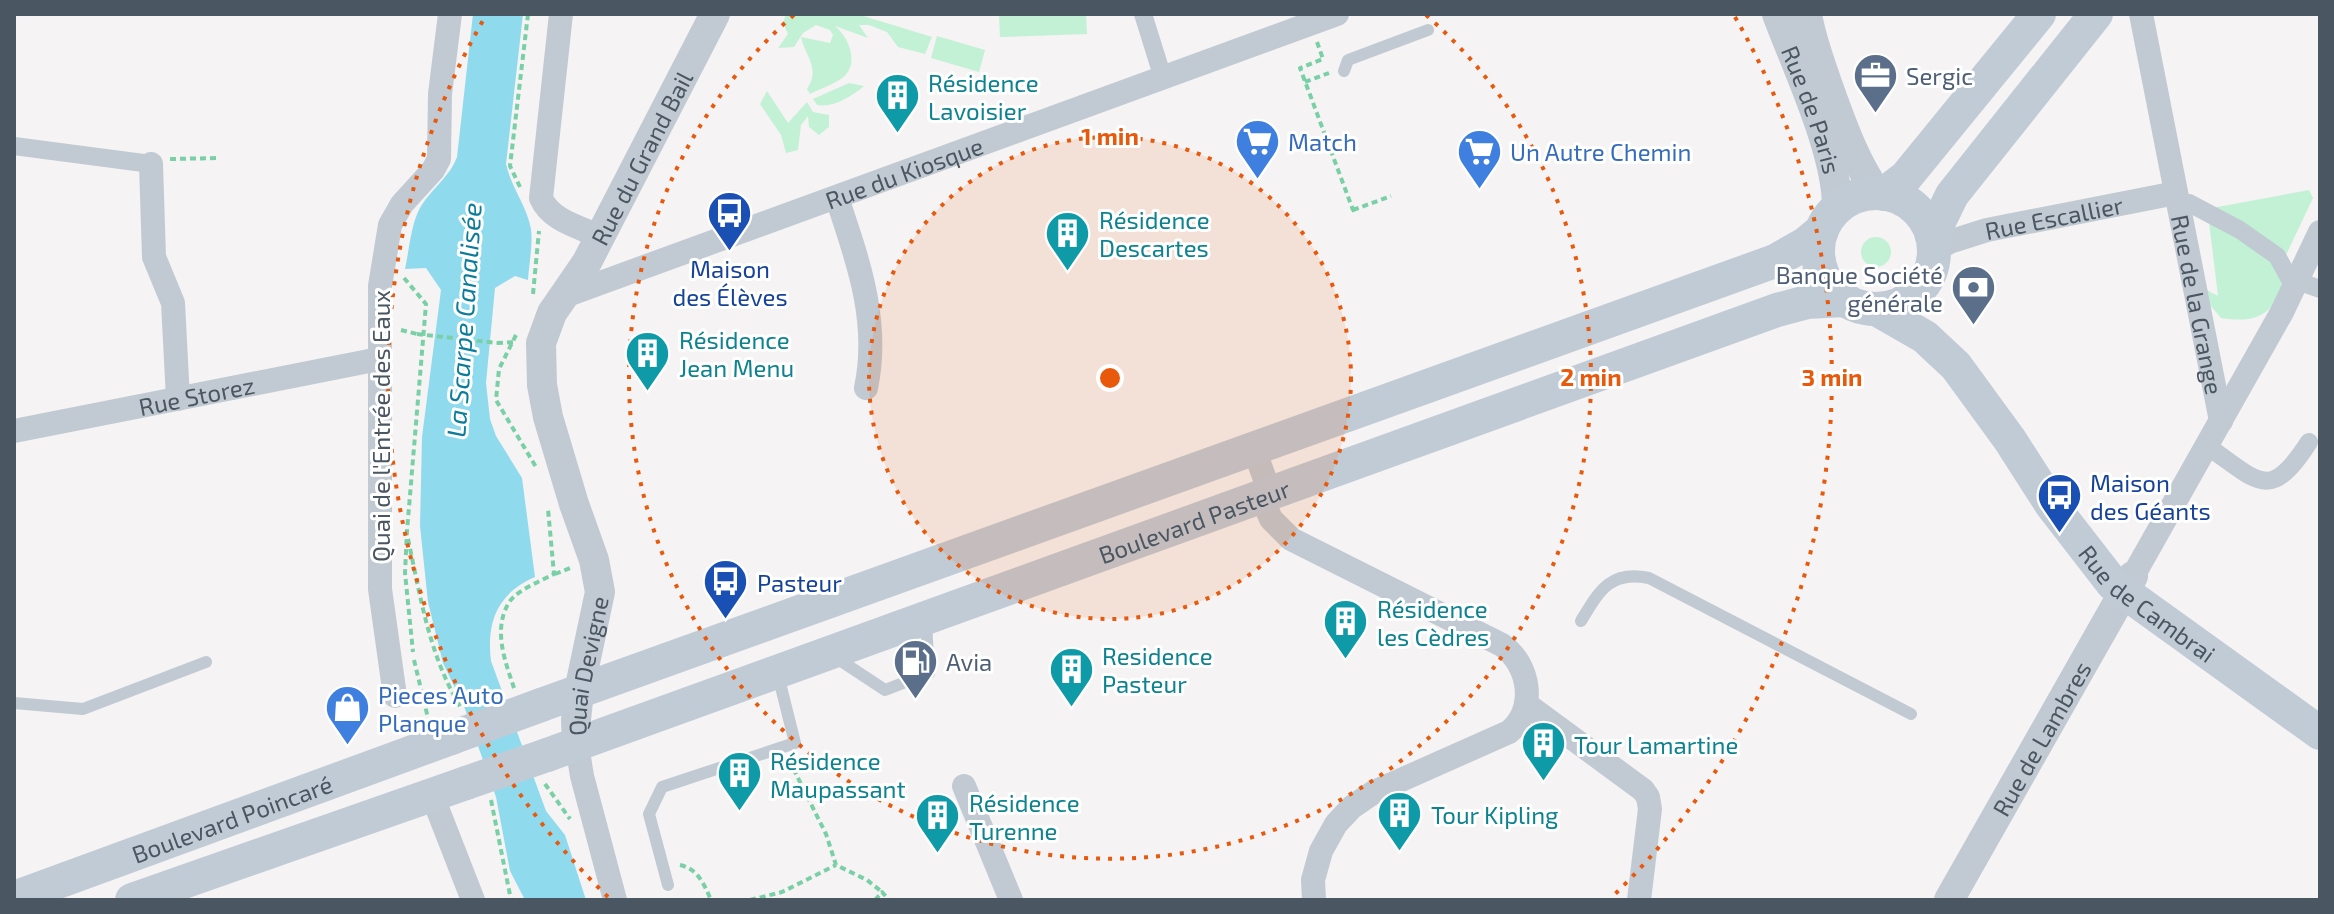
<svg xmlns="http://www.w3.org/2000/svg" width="2334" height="914" font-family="'Exo 2',sans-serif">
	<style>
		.green { fill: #c3f1d5 }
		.water { fill: #90daee }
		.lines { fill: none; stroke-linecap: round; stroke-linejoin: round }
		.path { stroke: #7ad0a6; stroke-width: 4; stroke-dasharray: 6 4; stroke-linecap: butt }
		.service { stroke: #c1cad2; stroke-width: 12 }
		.pedestrian { stroke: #c1cad2; stroke-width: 18 }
		.minor { stroke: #c1cad2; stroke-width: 24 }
		.tertiary { stroke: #c1cad2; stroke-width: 30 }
		.secondary { stroke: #c1cbd6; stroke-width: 34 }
		.path-bridge { stroke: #7ad0a6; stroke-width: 4; stroke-dasharray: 6 4; stroke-linecap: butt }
		.secondary-bridge { stroke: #c1cbd6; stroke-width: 34 }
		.ring { fill: none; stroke: #e8590c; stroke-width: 4; stroke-dasharray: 4 8 }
		.labels { text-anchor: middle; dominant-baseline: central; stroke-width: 6; stroke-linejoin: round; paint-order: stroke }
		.service-label { font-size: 24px; fill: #4e5e75; stroke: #fff; text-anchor: start }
		.culture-label { font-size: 24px; fill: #0d838f; stroke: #fff; text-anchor: start }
		.street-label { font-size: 24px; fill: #4a5661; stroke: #fff }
		.shop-label { font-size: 24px; fill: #366cbe; stroke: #fff; text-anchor: start }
		.transit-label { font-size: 24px; fill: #164399; stroke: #fff; text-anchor: start }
		.water-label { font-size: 26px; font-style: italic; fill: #0c7c9b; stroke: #fff }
		.centre { fill: #e8590c; stroke: #fff; stroke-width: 4 }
		.ring-label { font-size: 24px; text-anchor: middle; font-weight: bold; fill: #e8590c; stroke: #fff; stroke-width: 6; stroke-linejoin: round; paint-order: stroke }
	</style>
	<rect width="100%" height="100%" fill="#f5f3f3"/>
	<path class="green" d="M786,14H857L932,37L925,54L898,47L887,32L869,25H859L868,38L835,26C850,38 861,68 839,80C830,86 819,89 810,94L807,89C821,68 805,56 801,37L830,43L833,35L830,30L816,25L803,33L794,47L778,48L788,34L783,23Z
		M999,14H1086L1087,34L1000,37Z
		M937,36L985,50L979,72L931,58Z
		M849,83L864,86C852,96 834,108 817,105L813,99Z
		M767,91L788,123L807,102L813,112L829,115V127L819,135L809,127L808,116L801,125L798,150L786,153L781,135L760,104Z
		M2309,190L2313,198L2285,257L2294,273C2272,308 2267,325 2221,318L2210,305L2205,289L2218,296L2209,222L2212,208Z
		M1861 252a15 15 0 1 1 30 0a15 15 0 1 1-30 0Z"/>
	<path class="water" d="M473,14H523L506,164C511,187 527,206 531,229C533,246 529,263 528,280L515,276L495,288L486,383L490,419L496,436L522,478L535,577C498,593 486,621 491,661L546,811L565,835L586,900H525L510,871L496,797L465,709L443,663L428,602L420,526L422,437L441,290L426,268L405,269C409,251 411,224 420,208C431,189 449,178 457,157Z"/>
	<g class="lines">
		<path class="path" d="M1317,42L1323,59L1300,68L1353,210L1349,212
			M1305,82L1329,73
			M170,159L219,158
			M520,187L510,166L528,14
			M1353,210L1391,196
			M404,278L426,304L407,531L405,573L413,652
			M533,294L539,231
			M401,330L417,334
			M516,335L499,369L496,400L536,467
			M497,343L515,342
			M408,539C421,599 429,655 461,708
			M555,574L573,567
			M414,660L428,718
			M514,688C505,661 492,628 510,601C519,589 541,581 554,574L548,509
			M789,760L826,834L836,865L867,880L882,892
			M545,784L570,819
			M491,800L511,900
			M680,865C698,869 704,884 711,900
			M750,900L782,892L836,865
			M875,900L882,892L889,900"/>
		<path class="service" d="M1344,71L1348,60L1428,30
			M1581,621C1599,591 1610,570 1649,578L1911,714
			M835,657L885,690L929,673L926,623
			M14,703L83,709L206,662
			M668,885L649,814L662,787L795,743L778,675"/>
		<path class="pedestrian" d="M1143,14L1163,78
			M14,146L151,164
			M2177,203H2189L2240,230L2277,256L2289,278L2320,289
			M2207,446C2258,481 2269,504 2309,442"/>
		<g class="minor">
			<path d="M561,14L541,198C550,220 579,227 599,236"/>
			<path id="s1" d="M2141,14L2221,421"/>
			<path d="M151,164L154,257L173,303L178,399"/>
			<path d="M837,198C858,261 880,321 866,388"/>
			<path id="s2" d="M1934,252L1949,242L1987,230L2176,193"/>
			<path id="s3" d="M562,297L1337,14"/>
			<path id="s4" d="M14,431L379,359"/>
			<path d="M1254,449L1270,493"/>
			<path d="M1261,496L1271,519L1291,539L1502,645C1530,665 1537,709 1509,732L1374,792L1352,807L1336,824L1321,851L1313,880L1314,900"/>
			<path d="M2133,576L2282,312L2320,232"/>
			<path d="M395,696L380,589V286L390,225L402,204L433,170L439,159L440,94L450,14"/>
			<path d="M1526,704L1643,790L1648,797L1650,809L1639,900"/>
			<path d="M577,745L582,776L615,900"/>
			<path d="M964,786L1011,900"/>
			<path d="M432,795L473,900"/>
		</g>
		<g class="tertiary">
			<path id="s5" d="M1777,14C1797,68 1838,153 1837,209"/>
			<path d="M1807,14C1811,39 1820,62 1828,86C1842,124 1854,160 1877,193"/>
			<path id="s6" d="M577,745L576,720L579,691L600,592L594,560L574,504L548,417L542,385L541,343L552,313L587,262L715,14"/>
			<path id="s7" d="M1949,900L2133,576"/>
		</g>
		<g class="secondary">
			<circle cx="1876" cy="251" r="58"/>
			<path d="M1884,194L1906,177L2039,14"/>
			<path d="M1932,236L1952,195L2096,14"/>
			<path id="s8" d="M1878,310L1925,337L1956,366L2010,440L2051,504L2113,584L2320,733"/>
			<path d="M541,705L1775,261L1805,244L1822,230"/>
			<path id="s9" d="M547,755L1777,310L1807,302L1844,300"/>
			<path id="s10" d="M14,898L451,738"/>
			<path d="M132,900L466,783"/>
		</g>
		<path class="path-bridge" d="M417,334L497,343"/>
		<path class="secondary-bridge" d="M451,738L541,705
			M466,783L547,755"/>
	</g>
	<circle cx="1110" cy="378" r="241" fill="#e8590c" fill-opacity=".12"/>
	<g class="ring">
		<circle cx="1110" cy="378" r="241"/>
		<path d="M1426 15A481 481 0 1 1 794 15"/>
		<path d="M608 897A722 722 0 0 1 485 17M1735 17A722 722 0 0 1 1612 897"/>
	</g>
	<defs>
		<symbol id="office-pin" viewBox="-11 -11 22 30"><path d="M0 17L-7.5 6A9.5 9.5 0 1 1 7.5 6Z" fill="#5c6f8a" stroke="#fff"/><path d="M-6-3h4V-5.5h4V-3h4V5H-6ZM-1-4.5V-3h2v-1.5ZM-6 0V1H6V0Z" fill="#fff"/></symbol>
		<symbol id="building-pin" viewBox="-11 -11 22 30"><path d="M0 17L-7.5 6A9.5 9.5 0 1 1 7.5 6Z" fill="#0f9aa8" stroke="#fff"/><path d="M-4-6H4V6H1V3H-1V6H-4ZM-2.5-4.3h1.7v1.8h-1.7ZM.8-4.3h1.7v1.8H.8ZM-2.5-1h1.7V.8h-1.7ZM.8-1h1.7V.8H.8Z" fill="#fff"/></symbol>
		<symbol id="supermarket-pin" viewBox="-11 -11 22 30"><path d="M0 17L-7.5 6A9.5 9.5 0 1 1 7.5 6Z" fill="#3f7fe0" stroke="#fff"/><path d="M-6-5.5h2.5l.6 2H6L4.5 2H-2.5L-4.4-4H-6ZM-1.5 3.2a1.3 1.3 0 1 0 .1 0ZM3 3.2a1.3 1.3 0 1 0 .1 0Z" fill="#fff"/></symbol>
		<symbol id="bus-pin" viewBox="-11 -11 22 30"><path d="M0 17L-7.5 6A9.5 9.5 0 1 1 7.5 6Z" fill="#1a4fb4" stroke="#fff"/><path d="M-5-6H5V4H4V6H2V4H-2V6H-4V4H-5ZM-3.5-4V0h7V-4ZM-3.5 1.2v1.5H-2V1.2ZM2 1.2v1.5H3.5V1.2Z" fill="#fff"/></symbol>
		<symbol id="bank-pin" viewBox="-11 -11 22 30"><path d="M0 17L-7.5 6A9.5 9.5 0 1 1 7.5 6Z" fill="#5c6f8a" stroke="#fff"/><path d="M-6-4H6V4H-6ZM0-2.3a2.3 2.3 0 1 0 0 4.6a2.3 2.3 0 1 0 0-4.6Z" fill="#fff"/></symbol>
		<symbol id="fuel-pin" viewBox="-11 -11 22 30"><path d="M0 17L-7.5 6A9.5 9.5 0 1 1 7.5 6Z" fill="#5c6f8a" stroke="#fff"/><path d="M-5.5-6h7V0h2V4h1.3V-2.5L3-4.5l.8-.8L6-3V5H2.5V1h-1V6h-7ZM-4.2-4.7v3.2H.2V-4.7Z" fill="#fff"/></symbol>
		<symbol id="shop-pin" viewBox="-11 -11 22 30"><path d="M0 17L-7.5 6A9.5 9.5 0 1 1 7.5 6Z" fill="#3f7fe0" stroke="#fff"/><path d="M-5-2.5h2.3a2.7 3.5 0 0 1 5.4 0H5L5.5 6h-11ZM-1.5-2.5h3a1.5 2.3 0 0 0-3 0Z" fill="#fff"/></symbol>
	</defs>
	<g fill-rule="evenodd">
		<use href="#office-pin" x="1850" y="50" width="51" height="69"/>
		<use href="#building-pin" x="872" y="70" width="51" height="69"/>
		<use href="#supermarket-pin" x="1232" y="116" width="51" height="69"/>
		<use href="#supermarket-pin" x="1454" y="126" width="51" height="69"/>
		<use href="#bus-pin" x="704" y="188" width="51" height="69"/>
		<use href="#building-pin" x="1042" y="208" width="51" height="69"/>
		<use href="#bank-pin" x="1948" y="262" width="51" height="69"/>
		<use href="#building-pin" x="622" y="328" width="51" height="69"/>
		<use href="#bus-pin" x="2034" y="470" width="51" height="69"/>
		<use href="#bus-pin" x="700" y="556" width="51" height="69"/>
		<use href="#building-pin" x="1320" y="596" width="51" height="69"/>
		<use href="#fuel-pin" x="890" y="636" width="51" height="69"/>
		<use href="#building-pin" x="1046" y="644" width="51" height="69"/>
		<use href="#shop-pin" x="322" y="682" width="51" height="69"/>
		<use href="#building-pin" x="1518" y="718" width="51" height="69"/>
		<use href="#building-pin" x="714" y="748" width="51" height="69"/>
		<use href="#building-pin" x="1374" y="788" width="51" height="69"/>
		<use href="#building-pin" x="912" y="790" width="51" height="69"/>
	</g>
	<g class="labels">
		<g class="service-label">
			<text x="1906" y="75">Sergic</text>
			<text x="1943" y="274" text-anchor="end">Banque Société<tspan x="1943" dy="28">générale</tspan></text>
			<text x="946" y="661">Avia</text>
		</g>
		<g class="culture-label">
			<text x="928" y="82">Résidence<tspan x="928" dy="28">Lavoisier</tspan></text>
			<text x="1099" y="219">Résidence<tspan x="1099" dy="28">Descartes</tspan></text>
			<text x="679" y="339">Résidence<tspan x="679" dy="28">Jean Menu</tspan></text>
			<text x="1377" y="608">Résidence<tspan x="1377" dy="28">les Cèdres</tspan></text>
			<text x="1102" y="655">Residence<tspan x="1102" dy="28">Pasteur</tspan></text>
			<text x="1574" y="744">Tour Lamartine</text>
			<text x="770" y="760">Résidence<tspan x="770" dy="28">Maupassant</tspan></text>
			<text x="969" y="802">Résidence<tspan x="969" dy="28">Turenne</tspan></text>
			<text x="1431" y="814">Tour Kipling</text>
		</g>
		<g class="street-label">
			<text stroke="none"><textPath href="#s5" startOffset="102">Rue de Paris</textPath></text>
			<text stroke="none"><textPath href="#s6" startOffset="624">Rue du Grand Bail</textPath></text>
			<text stroke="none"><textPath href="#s3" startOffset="364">Rue du Kiosque</textPath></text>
			<text stroke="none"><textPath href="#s2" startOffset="126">Rue Escallier</textPath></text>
			<text stroke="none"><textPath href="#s1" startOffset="296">Rue de la Grange</textPath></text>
			<text stroke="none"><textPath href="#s4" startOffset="186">Rue Storez</textPath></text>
			<text transform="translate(380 426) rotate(-90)">Quai de l'Entrée des Eaux</text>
			<text stroke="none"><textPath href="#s9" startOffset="688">Boulevard Pasteur</textPath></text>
			<text stroke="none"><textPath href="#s8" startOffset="404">Rue de Cambrai</textPath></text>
			<text stroke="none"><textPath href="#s6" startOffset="80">Quai Devigne</textPath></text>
			<text stroke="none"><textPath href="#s7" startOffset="186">Rue de Lambres</textPath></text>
			<text stroke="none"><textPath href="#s10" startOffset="232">Boulevard Poincaré</textPath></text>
		</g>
		<g class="shop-label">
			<text x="1288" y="141">Match</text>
			<text x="1510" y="151">Un Autre Chemin</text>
			<text x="378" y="694">Pieces Auto<tspan x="378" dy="28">Planque</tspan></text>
		</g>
		<g class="transit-label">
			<text x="730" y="268" text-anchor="middle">Maison<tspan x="730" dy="28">des Élèves</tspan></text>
			<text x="2090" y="482">Maison<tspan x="2090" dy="28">des Géants</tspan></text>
			<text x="757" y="582">Pasteur</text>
		</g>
		<g class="water-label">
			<text transform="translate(463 320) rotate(-86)">La Scarpe Canalisée</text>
		</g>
	</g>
	<circle cx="1110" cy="378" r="12" class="centre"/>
	<g class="ring-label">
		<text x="1110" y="145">1 min</text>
		<text x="1591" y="386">2 min</text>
		<text x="1832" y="386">3 min</text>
	</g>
	<rect width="2334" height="914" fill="none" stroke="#4a5661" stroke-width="32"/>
</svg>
